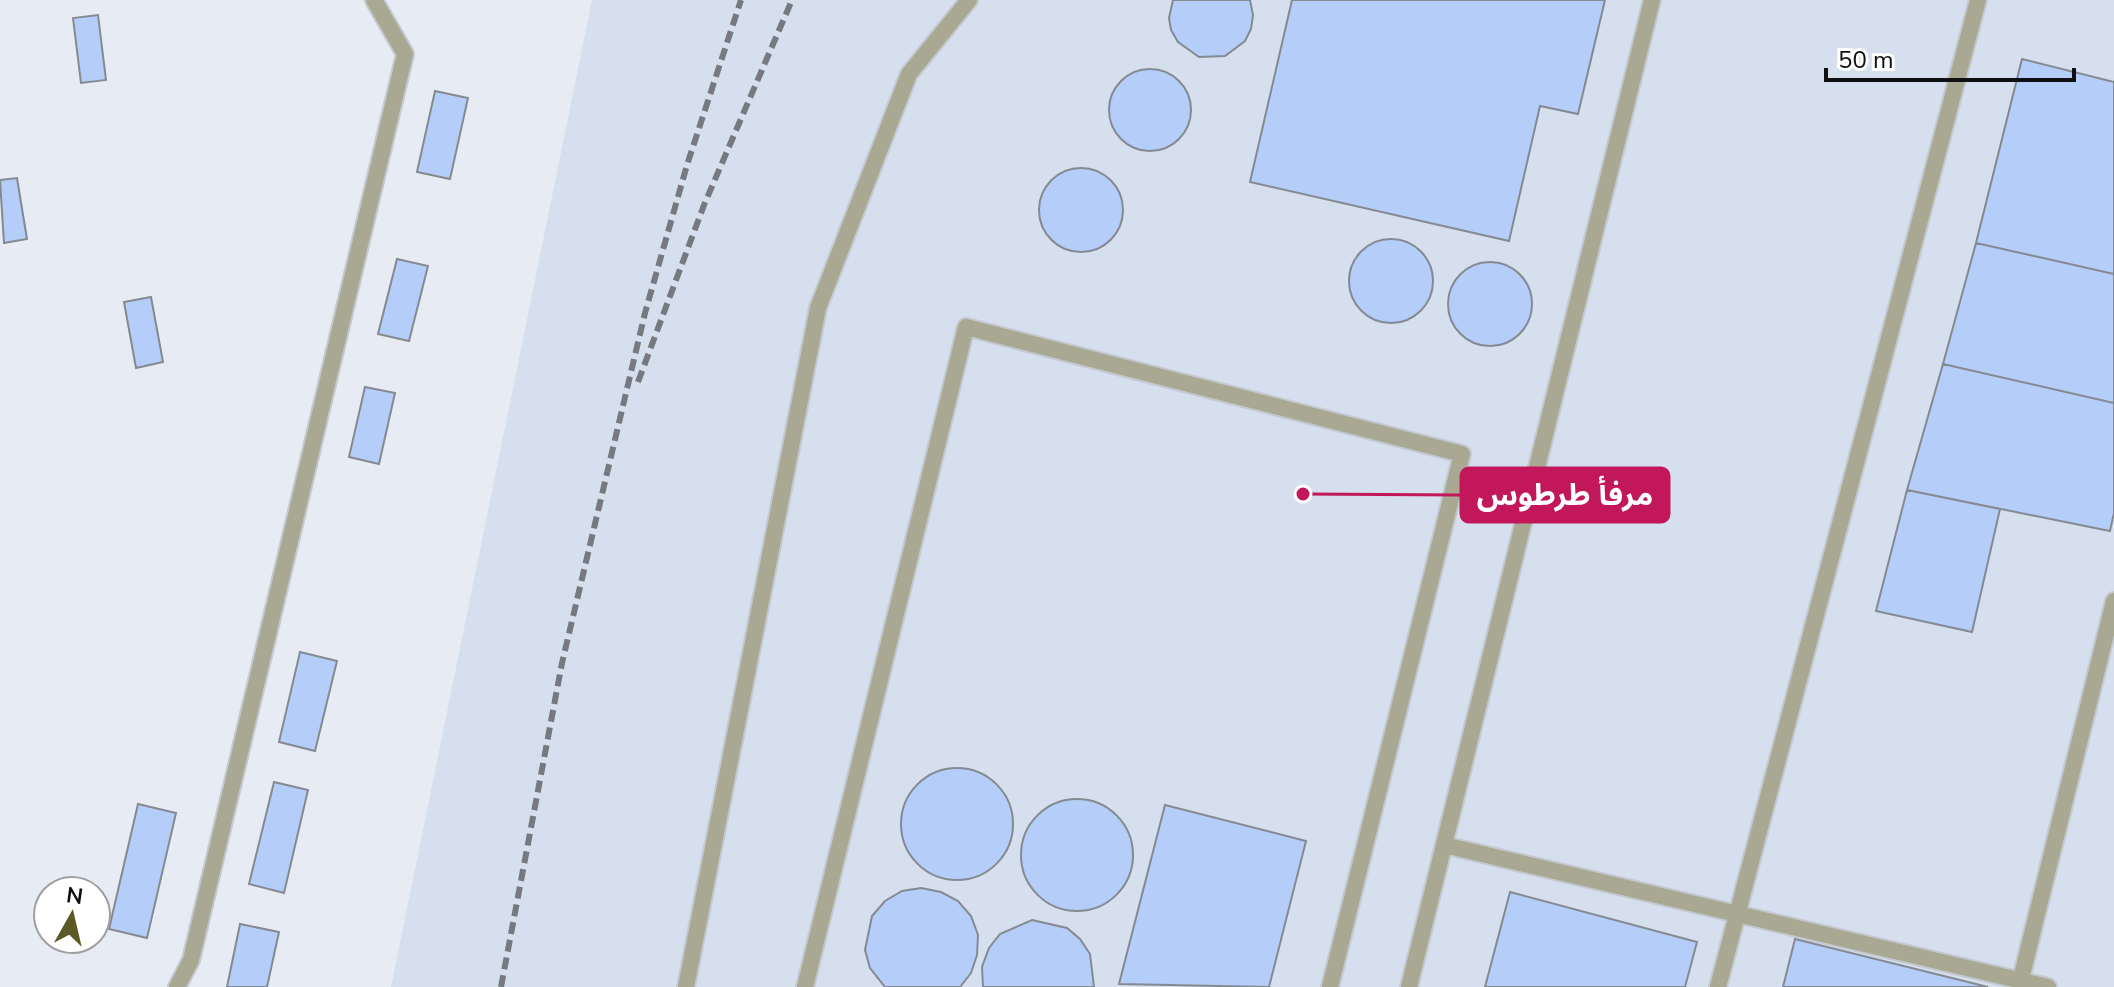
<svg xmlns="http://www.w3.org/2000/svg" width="2114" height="987" font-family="'Nunito Sans','Noto Sans Arabic',sans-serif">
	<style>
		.built { fill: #d6dfee }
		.building { fill: #b4cdf9; stroke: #858a91; stroke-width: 2 }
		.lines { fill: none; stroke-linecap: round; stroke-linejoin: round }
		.service-casing { stroke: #c4c9d0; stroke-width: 20 }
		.service { stroke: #a9a893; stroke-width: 16 }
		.rail { stroke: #76797f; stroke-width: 6; stroke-dasharray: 12 6; stroke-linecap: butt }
		.leader { fill: none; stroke: #c2185b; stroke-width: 3 }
		.callout-dot { fill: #c2185b; stroke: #fff; stroke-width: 3 }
		.callout { fill: #c2185b; stroke: #c2185b; stroke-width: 3 }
		.callout-label { font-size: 30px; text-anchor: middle; font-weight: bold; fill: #fff }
	</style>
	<rect width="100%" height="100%" fill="#e7ecf4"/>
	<path class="built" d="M592,0H2114V987H391Z"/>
	<path class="building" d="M1173,0H1250L1253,15L1251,29L1245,41L1225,56L1199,57L1178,42L1171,30L1169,18Z
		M1292,0H1605L1578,114L1540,106L1509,241L1250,182Z
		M98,15L106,80L81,83L73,18Z
		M2022,59L2114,82V274L1976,243Z
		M1109 110a41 41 0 1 1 82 0a41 41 0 1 1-82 0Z
		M435,91L468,98L450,179L417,172Z
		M1039 210a42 42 0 1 1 84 0a42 42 0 1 1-84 0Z
		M17,178L27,239L4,243L0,180Z
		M1349 281a42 42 0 1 1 84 0a42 42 0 1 1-84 0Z
		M1976,243L2114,274V403L1943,364Z
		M397,259L428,266L409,341L378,334Z
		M1448 304a42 42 0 1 1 84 0a42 42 0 1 1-84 0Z
		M151,297L163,362L136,368L124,302Z
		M1943,364L2114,403V513L2110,531L1907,490Z
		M365,387L395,393L379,464L349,457Z
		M1907,490L2000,509L1972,632L1876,611Z
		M300,652L337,661L315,751L279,742Z
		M901 824a56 56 0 1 1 112 0a56 56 0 1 1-112 0Z
		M274,782L308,790L284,893L249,884Z
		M1021 855a56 56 0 1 1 112 0a56 56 0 1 1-112 0Z
		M138,804L176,813L147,938L109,929Z
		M1165,805L1306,841L1269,987L1119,984Z
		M921,888L941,892L958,901L971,916L978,935L977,955L971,973L960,987H885L870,968L865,950L872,916L885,901L902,891Z
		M1510,892L1697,942L1685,987H1485Z
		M1032,920L1067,928L1080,939L1090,954L1094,987H983L982,967L989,948L1000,934Z
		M240,924L279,932L267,987H227Z
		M1795,939L1988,987H1783Z"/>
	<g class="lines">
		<defs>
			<path id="service" d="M1444,845L2048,987
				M177,987L191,960L405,54L374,0
				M686,987L818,308L909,74L969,0
				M805,987L966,327L1462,454L1330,987
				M1409,987L1652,0
				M1718,987L1978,0
				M2019,987L2114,601"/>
		</defs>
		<use href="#service" class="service-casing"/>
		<use href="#service" class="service"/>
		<path class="rail" d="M638,382L704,205L792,0
			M501,987L562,663L645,313L687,165L741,0"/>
	</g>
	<path class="leader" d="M1303 494L1461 495"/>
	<circle class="callout-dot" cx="1303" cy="494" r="8"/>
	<rect class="callout" x="1461" y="468" width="208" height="54" rx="8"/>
	<g class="callout-label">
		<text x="1565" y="505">مرفأ طرطوس</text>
	</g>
	<g transform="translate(72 915) rotate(8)"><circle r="38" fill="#ffffff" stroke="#9f9fa1" stroke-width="2"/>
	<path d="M0-6L14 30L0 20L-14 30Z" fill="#5b5a26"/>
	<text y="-12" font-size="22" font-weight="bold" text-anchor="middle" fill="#0e1013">N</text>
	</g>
	<path d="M1826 68v12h248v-12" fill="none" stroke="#0e1013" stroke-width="4"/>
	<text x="1838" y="68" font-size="24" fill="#0e1013" stroke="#ffffff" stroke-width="6" paint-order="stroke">50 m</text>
</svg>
